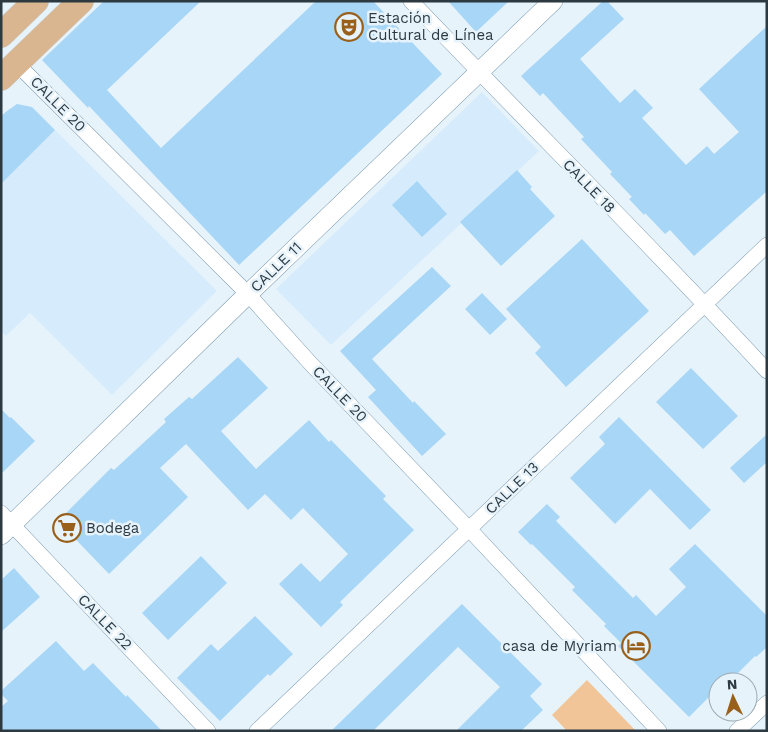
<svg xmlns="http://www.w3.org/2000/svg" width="768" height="732" font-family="'Work Sans',sans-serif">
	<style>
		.built { fill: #d6ecfc }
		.green { fill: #f2c598 }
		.building { fill: #a7d6f7 }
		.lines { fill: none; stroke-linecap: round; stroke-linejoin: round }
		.minor-casing { stroke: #7f9baf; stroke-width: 16 }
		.tertiary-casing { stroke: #7f9baf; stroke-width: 20 }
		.primary-casing { stroke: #cdcfd1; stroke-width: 26 }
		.minor { stroke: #fff; stroke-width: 15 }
		.tertiary { stroke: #fff; stroke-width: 19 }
		.primary { stroke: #d9b68f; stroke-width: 25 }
		.labels { text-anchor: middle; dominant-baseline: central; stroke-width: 5; stroke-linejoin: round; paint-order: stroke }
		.poi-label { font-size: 15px; fill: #2d3941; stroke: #e7f3fb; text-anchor: start }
		.street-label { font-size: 15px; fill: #2d3941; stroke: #e7f3fb }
	</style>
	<rect width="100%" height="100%" fill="#e7f3fb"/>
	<path class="built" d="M482,92L539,151L331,345L276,289Z
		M55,130L217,291L112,395L30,313L6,336L1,332V181L3,182Z"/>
	<path class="green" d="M587,680L636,731H567L552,715Z"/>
	<path class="building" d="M104,1H201L107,90L161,148L316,1H373L442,74L239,265L89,106L88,108L42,60Z
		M448,1H509L476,32Z
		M603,1H607L624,19L580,59L620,103L635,89L653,108L642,118L686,165L707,146L714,154L739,132L699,89L767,26V191L694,256L670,230L665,234L645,213L644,215L629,199L632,197L610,174L612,172L581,139L584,137L543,93L540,96L521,76Z
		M17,104L32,107L55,130L1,184V116L7,111Z
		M517,170L532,187L530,189L555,216L501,266L460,222Z
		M417,181L447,214L422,237L392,205Z
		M582,239L649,311L566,387L535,353L541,347L506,309Z
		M432,267L451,286L372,359L413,403L414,401L446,434L422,456L368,397L376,390L340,351Z
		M482,293L507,319L490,335L465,309Z
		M238,357L268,388L221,431L256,469L309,420L329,442L331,440L386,496L383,499L414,530L340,602L343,605L321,627L279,584L301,563L320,582L348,554L303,508L291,520L265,494L248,510L186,444L160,468L188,497L109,574L58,521L111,468L114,470L166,422L164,419L189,397L192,399Z
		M691,368L738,416L703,449L656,402Z
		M1,409L10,418L11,417L35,441L1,474Z
		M619,417L711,510L690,530L650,489L615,524L570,478L605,444L599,437Z
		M767,434V462L744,483L730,468Z
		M547,504L560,517L556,521L633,598L636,595L656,616L686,587L669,569L695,544L767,616V647L756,657L755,656L729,682H718V688L689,717L618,646L621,643L604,626L606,624L572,590L575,587L532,544L531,545L518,532Z
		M201,556L227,583L168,640L142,613Z
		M14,568L40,597L1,632V580Z
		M462,604L542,684L530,696L543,710L521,731H456L500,687L458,647L373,731H331Z
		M255,616L293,654L270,676L268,674L220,721L177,678L211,644L218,651Z
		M56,641L84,671L93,663L126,697L127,695L162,731H1V707L8,701L1,694V691Z"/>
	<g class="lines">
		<defs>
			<path id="minor" d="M411,1C529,125 651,245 767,371
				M16,63L248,294L311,364L469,529L659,731
				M1,513L208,731
				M257,731L767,245
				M737,731L767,703"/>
			<path id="tertiary" d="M1,535L248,294L553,1"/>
			<path id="primary" d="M1,35L36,1
				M1,78L81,1"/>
		</defs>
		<use href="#minor" class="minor-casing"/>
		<use href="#tertiary" class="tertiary-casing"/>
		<use href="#primary" class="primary-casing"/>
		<use href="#minor" class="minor"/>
		<use href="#tertiary" class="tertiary"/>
		<use href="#primary" class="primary"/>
	</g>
	<defs>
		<symbol id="theatre-ring" viewBox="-11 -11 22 22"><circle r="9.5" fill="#e7f3fb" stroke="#98601b" stroke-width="1.5"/><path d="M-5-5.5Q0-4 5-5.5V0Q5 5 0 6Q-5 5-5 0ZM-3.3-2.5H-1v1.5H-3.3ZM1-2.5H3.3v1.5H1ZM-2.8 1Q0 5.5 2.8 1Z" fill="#98601b"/></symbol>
		<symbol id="supermarket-ring" viewBox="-11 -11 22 22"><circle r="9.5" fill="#e7f3fb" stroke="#98601b" stroke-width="1.5"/><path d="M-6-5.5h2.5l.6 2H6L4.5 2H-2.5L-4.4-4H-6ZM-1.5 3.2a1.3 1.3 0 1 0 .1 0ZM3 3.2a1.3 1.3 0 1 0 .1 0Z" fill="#98601b"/></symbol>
		<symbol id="hotel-ring" viewBox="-11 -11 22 22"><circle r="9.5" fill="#e7f3fb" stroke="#98601b" stroke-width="1.5"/><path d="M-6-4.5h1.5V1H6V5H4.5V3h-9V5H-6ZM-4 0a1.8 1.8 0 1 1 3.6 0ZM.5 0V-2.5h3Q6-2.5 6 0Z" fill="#98601b"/></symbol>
	</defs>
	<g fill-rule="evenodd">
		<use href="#theatre-ring" x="333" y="11" width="32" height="32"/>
		<use href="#supermarket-ring" x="51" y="512" width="32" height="32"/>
		<use href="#hotel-ring" x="620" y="630" width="32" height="32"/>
	</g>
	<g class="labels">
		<g class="poi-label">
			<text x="368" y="18">Estación<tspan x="368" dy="17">Cultural de Línea</tspan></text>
			<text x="86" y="528">Bodega</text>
			<text x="617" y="646" text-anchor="end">casa de Myriam</text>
		</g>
		<g class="street-label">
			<text transform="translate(58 104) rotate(45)">CALLE 20</text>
			<text transform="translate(589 186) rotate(46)">CALLE 18</text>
			<text transform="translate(276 267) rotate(-44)">CALLE 11</text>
			<text transform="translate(340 394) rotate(46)">CALLE 20</text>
			<text transform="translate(512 488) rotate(-44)">CALLE 13</text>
			<text transform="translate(105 622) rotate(46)">CALLE 22</text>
		</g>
	</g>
	<rect width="768" height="732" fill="none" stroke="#2d3941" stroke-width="5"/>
	<g transform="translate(733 697) rotate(356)"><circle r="24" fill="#e7f3fb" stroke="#9da9b1"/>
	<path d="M0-4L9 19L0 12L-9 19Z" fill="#98601b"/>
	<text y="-8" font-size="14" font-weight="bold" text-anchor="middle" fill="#2d3941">N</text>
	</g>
</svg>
